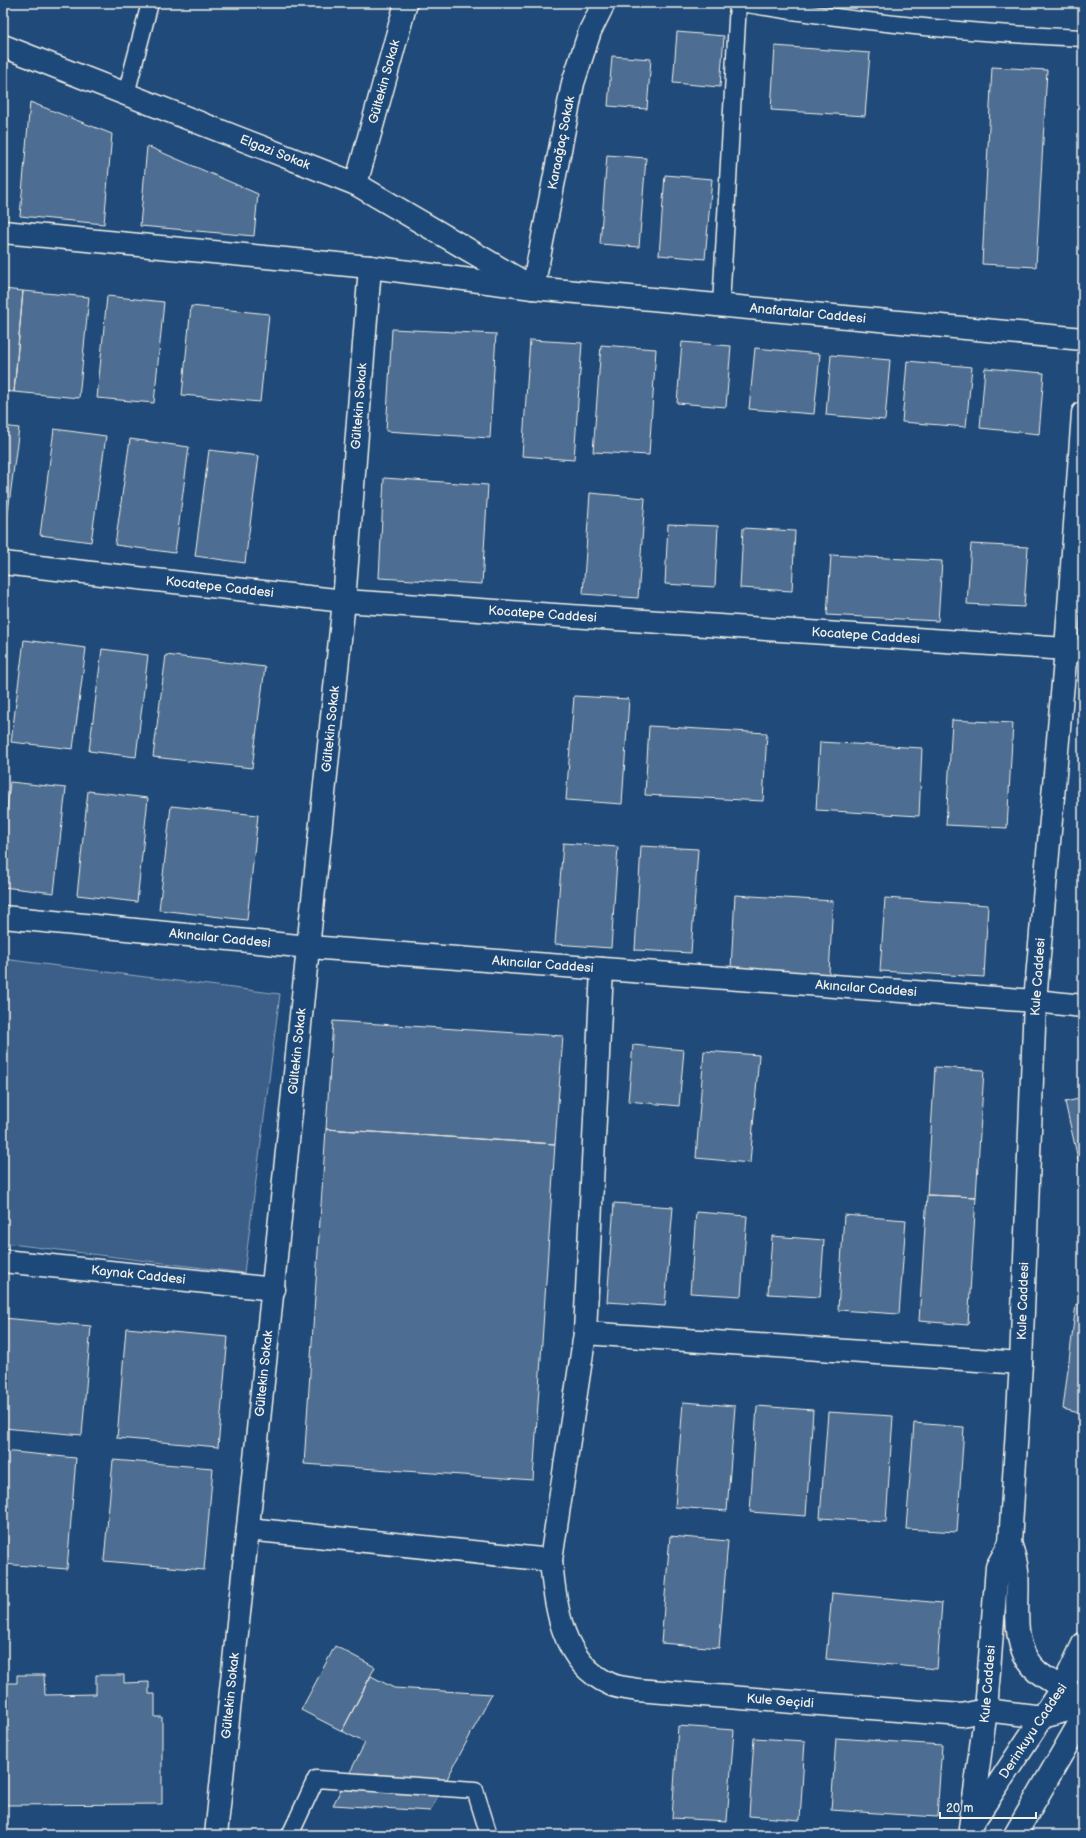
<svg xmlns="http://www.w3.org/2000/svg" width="1086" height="1838" font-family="'Balsamiq Sans',sans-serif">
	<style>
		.green { fill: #3a5f88; stroke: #97a8b8 }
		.building { fill: #4d6e92; stroke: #f4f1e8 }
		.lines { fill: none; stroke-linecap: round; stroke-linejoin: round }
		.service-casing { stroke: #f4f1e8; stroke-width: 19 }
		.minor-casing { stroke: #f4f1e8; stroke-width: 25 }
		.service { stroke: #1f4a7a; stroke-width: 16 }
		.minor { stroke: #1f4a7a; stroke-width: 22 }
		.labels { text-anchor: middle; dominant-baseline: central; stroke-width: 4; stroke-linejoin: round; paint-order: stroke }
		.street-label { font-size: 13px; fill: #f4f1e8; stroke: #1f4a7a }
	</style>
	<rect width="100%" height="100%" fill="#1f4a7a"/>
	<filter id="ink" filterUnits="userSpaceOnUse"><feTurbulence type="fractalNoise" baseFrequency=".025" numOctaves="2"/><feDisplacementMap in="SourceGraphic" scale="8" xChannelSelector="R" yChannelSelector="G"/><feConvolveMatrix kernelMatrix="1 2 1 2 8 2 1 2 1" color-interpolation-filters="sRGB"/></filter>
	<g filter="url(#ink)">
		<path class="green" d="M3,959L280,994L244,1273L3,1243Z"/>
		<path class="building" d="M677,32L724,36L720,87L673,83Z
			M775,46L870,53L865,116L771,110Z
			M612,56L651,59L647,109L608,106Z
			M992,67L1047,70L1036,267L982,264Z
			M30,102L112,134L104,224L20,216Z
			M147,146L258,194L254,236L140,226Z
			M607,155L646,158L639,247L600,244Z
			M665,175L712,179L705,259L659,255Z
			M3,289L23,291L14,392L3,391Z
			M23,291L89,297L79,398L14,392Z
			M107,296L164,302L154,403L97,398Z
			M191,306L269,314L260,402L182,395Z
			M392,329L496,334L490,438L386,431Z
			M530,340L582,343L574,460L522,456Z
			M682,342L731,346L726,407L677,403Z
			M601,345L656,349L649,455L593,452Z
			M755,348L820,354L814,414L749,409Z
			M831,355L890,360L885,420L826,415Z
			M907,361L972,367L966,427L902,422Z
			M985,368L1044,373L1039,434L980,428Z
			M3,426L19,428L5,535H3Z
			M54,429L106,436L91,542L40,535Z
			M130,439L189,447L175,553L115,545Z
			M209,450L259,456L245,563L195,556Z
			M384,478L488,485L482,584L379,578Z
			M590,493L645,498L638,598L583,594Z
			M668,524L718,526L715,587L665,584Z
			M743,528L795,531L792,591L740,588Z
			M971,544L1028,547L1024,607L967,604Z
			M831,555L942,561L938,621L827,615Z
			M24,640L86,648L73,749L11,742Z
			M102,649L148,655L136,757L89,751Z
			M166,655L265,667L252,768L153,757Z
			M574,696L629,699L622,804L566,800Z
			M952,720L1013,723L1007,828L946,825Z
			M649,726L767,733L763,801L645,795Z
			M820,742L922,748L919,816L816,810Z
			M10,782L66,788L54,893L3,887V843Z
			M88,791L148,798L137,902L77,895Z
			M171,806L258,815L247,920L159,910Z
			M563,843L618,847L611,948L555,944Z
			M641,846L698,849L691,953L635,950Z
			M735,895L833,901L829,974L731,968Z
			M885,898L988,905L984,977L880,971Z
			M333,1021L563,1036L555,1144L326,1129Z
			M633,1045L684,1050L679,1106L628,1101Z
			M704,1051L759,1055L750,1163L696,1158Z
			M935,1067L984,1070L976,1197L927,1195Z
			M1083,1098V1181L1065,1102Z
			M326,1129L555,1144L533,1480L304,1464Z
			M927,1195L976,1197L968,1325L919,1321Z
			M614,1203L673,1207L665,1306L607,1302Z
			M696,1212L747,1216L741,1296L690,1293Z
			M844,1215L906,1220L899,1314L838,1310Z
			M772,1236L824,1240L820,1297L768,1294Z
			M1076,1304L1083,1306V1414L1063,1409Z
			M3,1318L91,1326L82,1435L3,1428Z
			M126,1328L228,1337L218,1447L117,1438Z
			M683,1402L735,1406L727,1511L675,1507Z
			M757,1406L813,1410L806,1516L750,1512Z
			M828,1412L893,1416L886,1522L820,1518Z
			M914,1423L964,1427L957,1532L906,1529Z
			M3,1451L76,1458L67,1569L3,1564Z
			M113,1460L213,1468L204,1570L104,1561Z
			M670,1536L728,1541L719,1648L661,1643Z
			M832,1593L942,1603L937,1669L826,1659Z
			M335,1646L375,1667L342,1731L301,1710Z
			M17,1675H44L45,1695L96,1694V1675H124V1683L149,1682V1694H155V1717H162V1804L3,1805V1683H17Z
			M371,1676L394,1688L492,1694L430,1811L333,1805L365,1743L342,1731Z
			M678,1726L734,1730L727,1821L672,1818Z
			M754,1738L805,1741L800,1820L749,1816Z
			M836,1738L942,1745L937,1817L831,1810Z"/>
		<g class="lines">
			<defs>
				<path id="service" d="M741,3C854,22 969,33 1083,38
					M126,94L150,3
					M721,305L738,3
					M290,1835L316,1779L475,1790L489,1835"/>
				<g id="minor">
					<path id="s1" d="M3,46L356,184L525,283"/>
					<path id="s2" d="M356,184L406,3"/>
					<path id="s3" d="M3,232L370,267L533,288L1083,339"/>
					<path id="s4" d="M533,288L573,83L590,31L604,3"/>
					<path d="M1083,413L1066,649L1035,1001L1021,1363L1010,1543C1013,1552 1016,1561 1017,1570C1020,1605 1008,1646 1038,1672C1050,1682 1069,1691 1083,1699"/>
					<path id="s5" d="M3,563L344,601L1066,649L1083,651"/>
					<path id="s6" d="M3,917L309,947L1035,1001L1083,1006"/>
					<path id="s7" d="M602,969L585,1333L551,1560C555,1607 562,1663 610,1684C618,1688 629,1688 637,1690L962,1715L986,1710L1043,1717L1083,1706"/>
					<path id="s8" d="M3,1261L274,1289"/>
					<path d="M585,1333L1021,1363"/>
					<path d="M248,1529L551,1560"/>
					<path id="s9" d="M973,1822L1063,1686L1083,1644"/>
					<path id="s10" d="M970,1828L986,1710L997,1567L1010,1543"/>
					<path id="s11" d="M216,1835L344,601L370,267"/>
					<path d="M1015,1835L1083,1717"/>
				</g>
			</defs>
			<use href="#service" class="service-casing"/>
			<use href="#minor" class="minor-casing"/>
			<use href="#service" class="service"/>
			<use href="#minor" class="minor"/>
		</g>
	</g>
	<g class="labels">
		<g class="street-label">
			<text stroke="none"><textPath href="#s2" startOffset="106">Gültekin Sokak</textPath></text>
			<text stroke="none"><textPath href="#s4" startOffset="148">Karaağaç Sokak</textPath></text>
			<text stroke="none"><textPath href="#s1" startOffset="292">Elgazi Sokak</textPath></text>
			<text stroke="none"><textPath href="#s3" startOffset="809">Anafartalar Caddesi</textPath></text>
			<text stroke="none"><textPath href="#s11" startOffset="1436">Gültekin Sokak</textPath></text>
			<text stroke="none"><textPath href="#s5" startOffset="218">Kocatepe Caddesi</textPath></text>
			<text stroke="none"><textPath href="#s5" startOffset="542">Kocatepe Caddesi</textPath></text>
			<text stroke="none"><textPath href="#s5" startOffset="866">Kocatepe Caddesi</textPath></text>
			<text stroke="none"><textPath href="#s11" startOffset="1112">Gültekin Sokak</textPath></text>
			<text stroke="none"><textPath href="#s6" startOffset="218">Akıncılar Caddesi</textPath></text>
			<text stroke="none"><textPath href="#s6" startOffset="542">Akıncılar Caddesi</textPath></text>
			<text transform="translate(1038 977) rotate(-86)">Kule Caddesi</text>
			<text stroke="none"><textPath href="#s6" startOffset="866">Akıncılar Caddesi</textPath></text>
			<text stroke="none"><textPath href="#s11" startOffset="788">Gültekin Sokak</textPath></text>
			<text stroke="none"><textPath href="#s8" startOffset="136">Kaynak Caddesi</textPath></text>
			<text transform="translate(1023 1301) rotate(-88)">Kule Caddesi</text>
			<text stroke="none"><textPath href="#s11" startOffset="464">Gültekin Sokak</textPath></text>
			<text stroke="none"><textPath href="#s10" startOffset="145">Kule Caddesi</textPath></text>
			<text stroke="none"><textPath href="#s11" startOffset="140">Gültekin Sokak</textPath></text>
			<text stroke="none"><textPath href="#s7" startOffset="910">Kule Geçidi</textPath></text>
			<text stroke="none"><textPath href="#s9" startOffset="109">Derinkuyu Caddesi</textPath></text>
		</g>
	</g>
	<rect width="1086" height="1838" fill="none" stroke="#1f4a7a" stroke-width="16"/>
	<rect x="8" y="8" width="1070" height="1822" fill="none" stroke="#f4f1e8" stroke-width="1.5" filter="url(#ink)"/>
	<path d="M940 1812v6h96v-6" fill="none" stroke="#f4f1e8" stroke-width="2"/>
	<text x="946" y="1812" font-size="12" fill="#f4f1e8" stroke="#1f4a7a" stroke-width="3" paint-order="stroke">20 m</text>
</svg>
